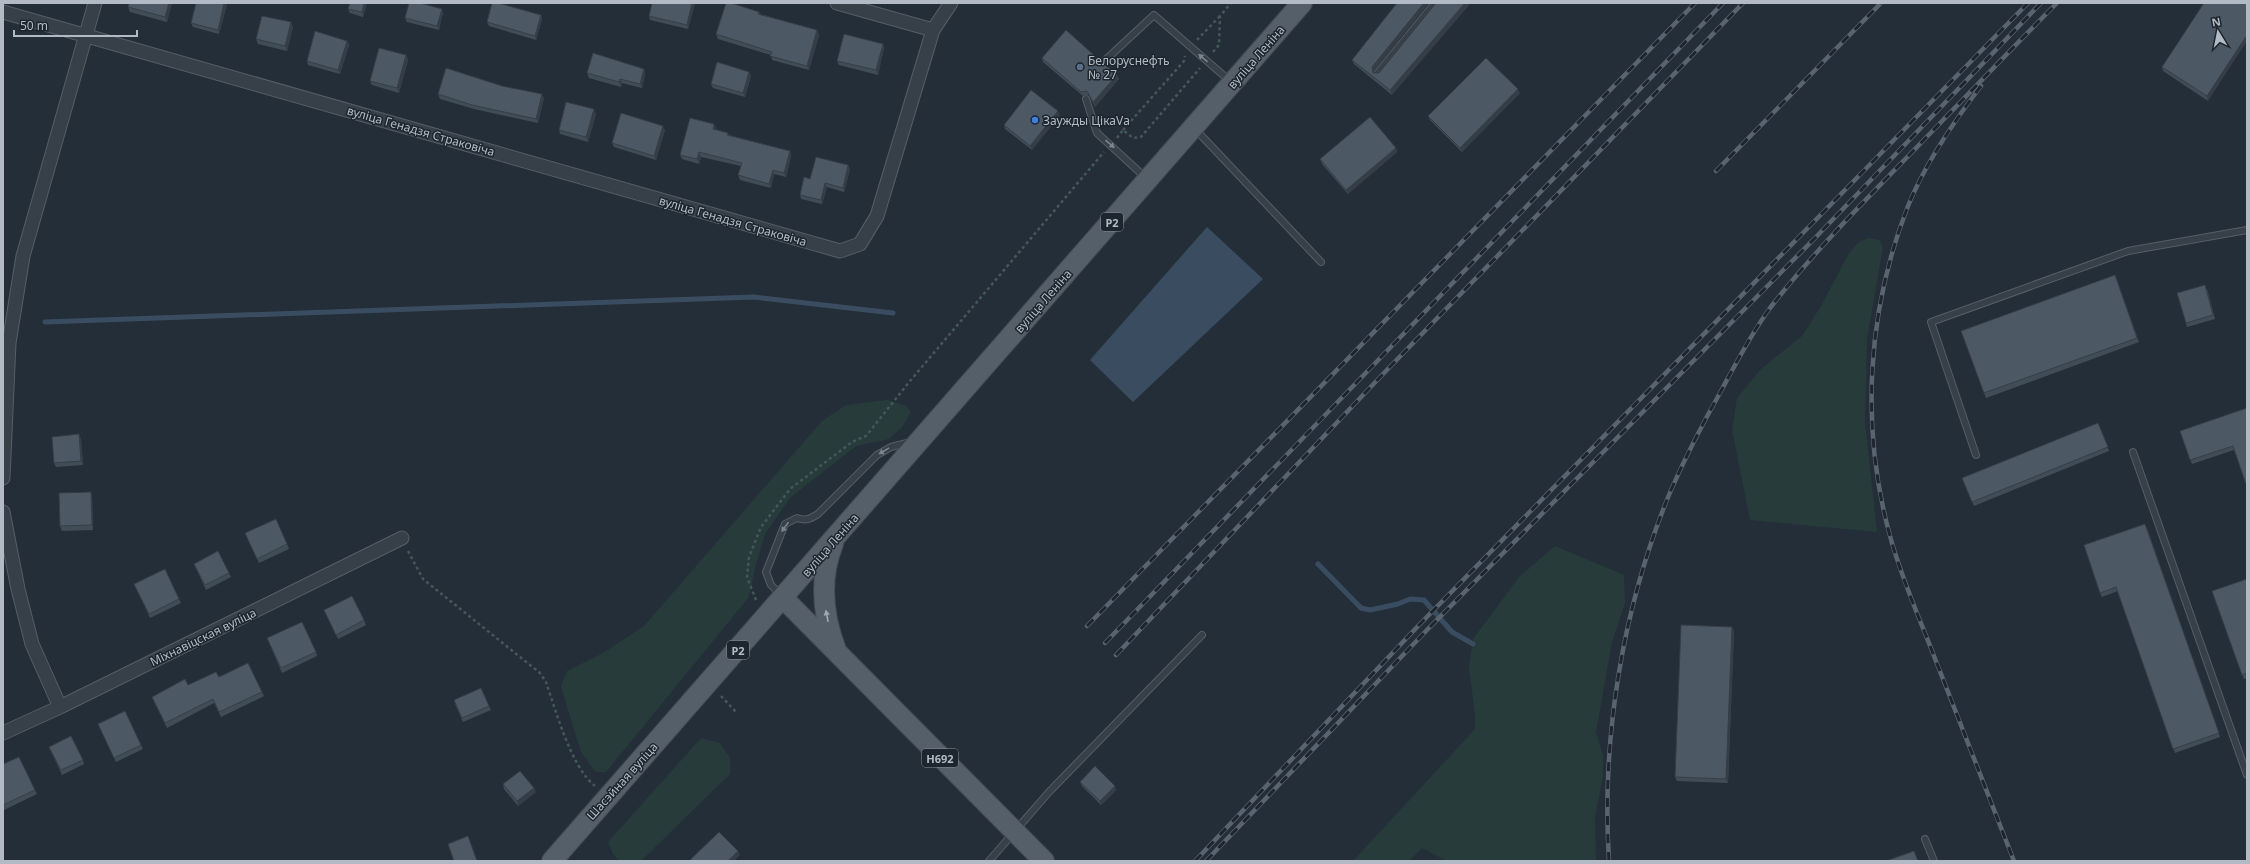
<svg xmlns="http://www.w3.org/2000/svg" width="2250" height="864" font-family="'Noto Sans',sans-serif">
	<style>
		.green { fill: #273b3b }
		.water { fill: #3a4d60 }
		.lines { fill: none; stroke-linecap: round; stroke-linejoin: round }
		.stream { stroke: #3a4d60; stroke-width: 5 }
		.lane-casing { stroke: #555e67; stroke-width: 8 }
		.street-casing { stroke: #555e67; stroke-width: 15 }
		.primary-casing { stroke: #414952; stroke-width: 22 }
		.path { stroke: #455859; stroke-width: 2.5; stroke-dasharray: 3 3; stroke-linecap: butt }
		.lane { stroke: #374049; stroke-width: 6 }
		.street { stroke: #374049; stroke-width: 13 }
		.primary { stroke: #555f69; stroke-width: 20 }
		.rail-casing { stroke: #5a6470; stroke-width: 4.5 }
		.rail { stroke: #1d252e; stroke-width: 3; stroke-dasharray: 9; stroke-linecap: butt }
		.wall { fill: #414d56 }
		.shaded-wall { fill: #353e46 }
		.building { fill: #4c5964; stroke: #353e46 }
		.oneway { fill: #7b848d }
		.oneway2 { fill: #9fa9b3 }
		.service-dot { fill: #5c6f8a; stroke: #1d252e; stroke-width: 1.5 }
		.shop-dot { fill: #3f7fe0; stroke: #1d252e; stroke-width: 1.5 }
		.labels { text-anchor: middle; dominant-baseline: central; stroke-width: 3; stroke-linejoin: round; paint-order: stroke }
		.shield { fill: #1d252e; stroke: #858e98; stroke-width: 1 }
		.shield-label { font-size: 11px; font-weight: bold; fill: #b2bbc5 }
		.street-label { font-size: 12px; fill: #b2bbc5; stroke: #1d252e }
		.poi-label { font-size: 12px; fill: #b2bbc5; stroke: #1d252e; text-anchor: start }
	</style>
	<rect width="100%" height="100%" fill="#242e39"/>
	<path class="green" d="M1868,238L1880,240L1883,247L1867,339L1865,422L1877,532L1750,520L1732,430L1737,398L1761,369L1802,336L1821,306L1849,253L1859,242Z
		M887,400L906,406L911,412L902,427L889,439L856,446L790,498L765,534L755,568L749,597L606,772H596L581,752L561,687L567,671L603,653L644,626L822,421L846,405Z
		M1555,546L1624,575L1625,603L1612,642L1596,732L1603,755V777L1595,817L1596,861H1447L1422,848L1409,861H1353L1475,729V714L1469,668L1473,639L1519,577Z
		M701,738L720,743L730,758V774L641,861H619L613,854L608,842Z"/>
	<path class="water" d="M1207,227L1263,279L1133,402L1090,360Z"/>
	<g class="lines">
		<path class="stream" d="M45,322L754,297L893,313
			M1318,564L1361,608L1370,610L1398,604L1410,599L1424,600L1452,632L1473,644"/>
		<defs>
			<path id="lane" d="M1101,64L1154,15L1230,81
				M1377,74L1435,3
				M1086,99L1097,133L1146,178
				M1196,130L1321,262
				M2133,452L2247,775
				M1976,455L1931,322L2128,251L2247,230
				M781,595L771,585L766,572L785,524L797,518C806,521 810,519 818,514L877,455L891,447L911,442
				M1925,839L1934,861
				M989,861L1049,792L1202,635"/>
			<path id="street" d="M837,3L933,30
				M3,12L840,251L860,244L877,216L933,30L951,3
				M3,478L9,343L23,256L95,3
				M3,512L18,589L32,644L60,707
				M3,733L60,707L402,538"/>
			<path id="primary" d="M833,544C819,579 823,616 836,650
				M783,598L1044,861
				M552,861L1302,3"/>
		</defs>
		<use href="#lane" class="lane-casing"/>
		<use href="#street" class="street-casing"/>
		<use href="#primary" class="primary-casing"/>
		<path class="path" d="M1197,40L1220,16
			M1213,52L1219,45L1220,16L1231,3
			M1123,130L1184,61L1185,56
			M1117,138L1123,130L1133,138L1141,137L1200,68
			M408,551L423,579L540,673L546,682C556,711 571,767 595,786
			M756,600L747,577L749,557L761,527L790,489L852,442L866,436L910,381L1104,152
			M721,696L736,712"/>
		<use href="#lane" class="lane"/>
		<use href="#street" class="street"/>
		<use href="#primary" class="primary"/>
		<defs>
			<path id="rail" d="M1981,86C1955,120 1924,166 1908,206C1867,311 1860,427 1890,536C1901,577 1919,617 1934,656C1961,724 1987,793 2014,861
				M1716,171L1881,3
				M1087,626L1695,3
				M1105,643L1723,3
				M1116,655L1383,374L1743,3
				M1195,861L1420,624L2028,3
				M1206,861L1427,630L1816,237L2041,3
				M1609,861C1601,737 1623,605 1671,490C1686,456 1703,423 1721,391C1736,363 1751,334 1770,308C1823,240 1885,181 1944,119C1982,80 2019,41 2057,3"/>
		</defs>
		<use href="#rail" class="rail-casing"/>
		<use href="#rail" class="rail"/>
	</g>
	<path class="wall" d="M172,3L167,22L130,12L128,7Z
		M367,3L363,17L350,13L348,9Z
		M652,3H695L688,29L650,20L649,16Z
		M1436,3L1392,95L1354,64L1352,60L1374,71V73H1379Z
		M2204,3L2208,101L2163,71L2162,67Z
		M227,4L219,34L193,27L191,23Z
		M759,12L760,14L817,30L819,35L809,70L772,60L771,55L718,39L716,34Z
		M443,13L439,30L407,22L405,18Z
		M541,15L542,19L536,40L489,26L487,22Z
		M293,27L287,51L258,44L256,39Z
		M347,41L349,45L340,74L308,65L307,61Z
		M883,44L884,48L878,75L839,65L837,61Z
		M406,55L408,60L399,93L372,85L370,81Z
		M1042,58L1098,61V63L1117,75L1119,79L1095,107L1089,95L1083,96L1043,62Z
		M644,69L645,74L642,88L622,83L621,87L589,78L587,73Z
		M749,72L751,76L745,97L713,88L711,84Z
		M502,86L544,98L538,123L474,109L440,99L438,94Z
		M1520,93L1462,152L1430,120L1428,116Z
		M596,114L588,142L560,134L559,130Z
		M1060,115L1032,150L1005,129L1004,125Z
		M714,124L715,129L728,133L729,135L790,151L791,156L786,177L774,174L771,188L740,180L738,175L741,166L701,157L699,164L682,159L680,155Z
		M665,130L656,160L614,147L612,143Z
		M1396,148L1397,152L1348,194L1322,164L1320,159Z
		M848,165L850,170L844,192L827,187L822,204L801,199L800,195L810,179Z
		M2115,275L2139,342L1986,398L1961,331Z
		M2207,289L2215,319L2187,327L2186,323Z
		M2247,408L2234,450L2192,464L2180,431Z
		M2098,423L2109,451L1974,506L1962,478Z
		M81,439L83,465L56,467L54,463Z
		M92,496L93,530L62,531L60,526Z
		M2147,528L2220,737L2175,753L2118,591L2102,597L2100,593Z
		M245,533L287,544L289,549L259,563Z
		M194,564L229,573L231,577L206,590Z
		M2247,579V678L2244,679L2212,591Z
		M134,584L179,599L181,603L150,618Z
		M324,610L364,620L366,625L338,639Z
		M1732,627L1734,631L1728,783L1677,781L1675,777Z
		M267,638L316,652L317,656L282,673Z
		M219,677L262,692L264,696L221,717L214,703L167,728L152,697L188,685Z
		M455,704L489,706L491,710L463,722Z
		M98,724L141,745L143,749L116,762Z
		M49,747L83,760L84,764L62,775Z
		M3,764L35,790L37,794L4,810L3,808Z
		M1080,782L1116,790L1101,805L1082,786Z
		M503,784L536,792L518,806L504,789Z"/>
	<path class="shaded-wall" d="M169,3H172L167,22L165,17Z
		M224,3H226L227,4L219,34L218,30Z
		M364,3H367L363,17L362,12Z
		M692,3H695L688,29L687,25Z
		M1424,3H1429L1374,71V78L1373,73L1372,67Z
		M1465,3H1471L1392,95L1390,90Z
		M442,9L443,13L439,30L437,26Z
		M541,15L542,19L536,40L535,36Z
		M291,22L293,27L287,51L285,46Z
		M817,30L819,35L809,70L807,66Z
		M2247,35V41L2208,101L2207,96Z
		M347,41L349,45L340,74L338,70Z
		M883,44L884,48L878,75L876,70Z
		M406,55L408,60L399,93L397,88Z
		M644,69L645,74L642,88L640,84Z
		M749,72L751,76L745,97L743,93Z
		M1117,75L1119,79L1095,107L1093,102Z
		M620,79L622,83L621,87L619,82Z
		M1518,89L1520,93L1462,152L1460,148Z
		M542,94L544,98L538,123L536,119Z
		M594,109L596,114L588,142L586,137Z
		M1058,111L1060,115L1032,150L1030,146Z
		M714,124L716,128L714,133L713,129Z
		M663,126L665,130L656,160L654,156Z
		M1396,148L1397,152L1348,194L1346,190Z
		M790,151L791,156L786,177L784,173Z
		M699,152L701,157L699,164L697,159Z
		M848,165L850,170L844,192L843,188Z
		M773,170L774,174L771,188L769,184Z
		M825,183L827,187L822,204L821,200Z
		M79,434L81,439L83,465L81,461Z
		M91,492L92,496L93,530L92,525Z
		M1732,627L1734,631L1728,783L1726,779Z
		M1115,786L1116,790L1101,805L1100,801Z
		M534,788L536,792L518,806L517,801Z
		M738,851L740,855L734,861H728Z"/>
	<path class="building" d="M129,3H169L165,17L128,7Z
		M196,3H224L218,30L191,23Z
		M350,3H364L362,12L348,9Z
		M409,3H420L442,9L437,26L405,18Z
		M492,3H498L541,15L535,36L487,22Z
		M652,3H692L687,25L649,16Z
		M726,3H731L759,12L758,14L817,30L807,66L770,56L772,52L716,34Z
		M1397,3H1424L1372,67L1373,73H1379L1436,3H1465L1390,90L1352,60Z
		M2204,3H2247V35L2207,96L2162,67Z
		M262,16L291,22L285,46L256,39Z
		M1066,30L1096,57V63H1103L1117,75L1093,102L1087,91L1081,92L1042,58Z
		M315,31L347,41L338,70L307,61Z
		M844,34L883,44L876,70L837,61Z
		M379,48L406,55L397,88L370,81Z
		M593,53L644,69L640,84L620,79L619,82L587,73Z
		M1486,58L1518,89L1460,148L1428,116Z
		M717,62L749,72L743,93L711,84Z
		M446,68L502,86L542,94L536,119L472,105L438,94Z
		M1031,90L1058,111L1030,146L1004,125Z
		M566,102L594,109L586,137L559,130Z
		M621,113L663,126L654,156L612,143Z
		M1370,117L1396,148L1346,190L1320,159Z
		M690,118L714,124L713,129L728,133L727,135L790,151L784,173L773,170L769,184L738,175L742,163L699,152L697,159L680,155Z
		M816,157L848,165L843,188L825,183L821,200L800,195L804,177L810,179Z
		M2115,275L2137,338L1984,393L1961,331Z
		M2205,285L2213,315L2186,323L2177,293Z
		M2247,408V487L2233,446L2190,460L2180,431Z
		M2098,423L2108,447L1972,502L1962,478Z
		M79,434L81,461L54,463L52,437Z
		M91,492L92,525L60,526L59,493Z
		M276,519L287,544L257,559L245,533Z
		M2145,524L2219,733L2173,749L2116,587L2100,593L2084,545Z
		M218,551L229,573L205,585L194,564Z
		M165,569L179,599L149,614L134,584Z
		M2247,579V673L2242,675L2212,591Z
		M352,596L364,620L336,635L324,610Z
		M302,622L316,652L281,668L267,638Z
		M1681,625L1732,627L1726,779L1675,777Z
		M248,663L262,692L219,712L213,699L165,723L152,697L185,679L188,685L216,672L219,677Z
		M481,688L489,706L462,718L454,700Z
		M125,711L141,745L114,758L98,724Z
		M71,736L83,760L61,770L49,747Z
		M19,757L35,790L3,805V764Z
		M1095,766L1115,786L1100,801L1080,782Z
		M520,771L534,788L517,801L503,784Z
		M719,832L738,851L728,861H689Z
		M468,836L477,861H454L448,844Z
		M1914,851L1918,861H1886Z"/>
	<defs><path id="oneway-solid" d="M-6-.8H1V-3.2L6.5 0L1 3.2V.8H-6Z"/></defs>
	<g class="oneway">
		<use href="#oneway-solid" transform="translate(1203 58) rotate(-139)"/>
		<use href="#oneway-solid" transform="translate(1110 144) rotate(41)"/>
		<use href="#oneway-solid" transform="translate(884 451) rotate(149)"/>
		<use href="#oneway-solid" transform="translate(785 527) rotate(125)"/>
	</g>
	<use class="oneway2" href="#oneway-solid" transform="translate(827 616) rotate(-101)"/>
	<circle class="service-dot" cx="1080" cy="67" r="4"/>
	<circle class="shop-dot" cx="1035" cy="120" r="4"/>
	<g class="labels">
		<g class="shield">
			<rect x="1101" y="213" width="22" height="18" rx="3"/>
			<rect x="727" y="641" width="22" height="18" rx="3"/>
			<rect x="922" y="749" width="36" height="18" rx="3"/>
		</g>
		<g class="shield-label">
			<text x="1112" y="222">Р2</text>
			<text x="738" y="650">Р2</text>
			<text x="940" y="758">Н692</text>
		</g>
		<g class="street-label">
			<text transform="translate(1256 57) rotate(-49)">вуліца Леніна</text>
			<text transform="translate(421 131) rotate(16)">вуліца Генадзя Страковіча</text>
			<text transform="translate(733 221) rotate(16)">вуліца Генадзя Страковіча</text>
			<text transform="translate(1043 301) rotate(-49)">вуліца Леніна</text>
			<text transform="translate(830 545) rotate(-49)">вуліца Леніна</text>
			<text transform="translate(203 637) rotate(-26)">Міхнавіцская вуліца</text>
			<text transform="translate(622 781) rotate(-48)">Шасэйная вуліца</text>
		</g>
		<g class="poi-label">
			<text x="1088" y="60">Белоруснефть<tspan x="1088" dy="14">№ 27</tspan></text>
			<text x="1043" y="120">Заужды ЦікаVа</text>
		</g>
	</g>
	<rect width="2250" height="864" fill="none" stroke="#b2bbc5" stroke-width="8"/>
	<g transform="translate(2218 32) rotate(350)" stroke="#1d252e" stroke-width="3" paint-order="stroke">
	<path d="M0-3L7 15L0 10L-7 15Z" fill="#b2bbc5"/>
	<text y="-6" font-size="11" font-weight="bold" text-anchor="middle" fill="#b2bbc5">N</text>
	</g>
	<path d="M14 30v6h123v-6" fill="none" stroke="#b2bbc5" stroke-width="2"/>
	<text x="20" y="30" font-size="12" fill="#b2bbc5" stroke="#1d252e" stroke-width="3" paint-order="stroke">50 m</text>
</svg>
